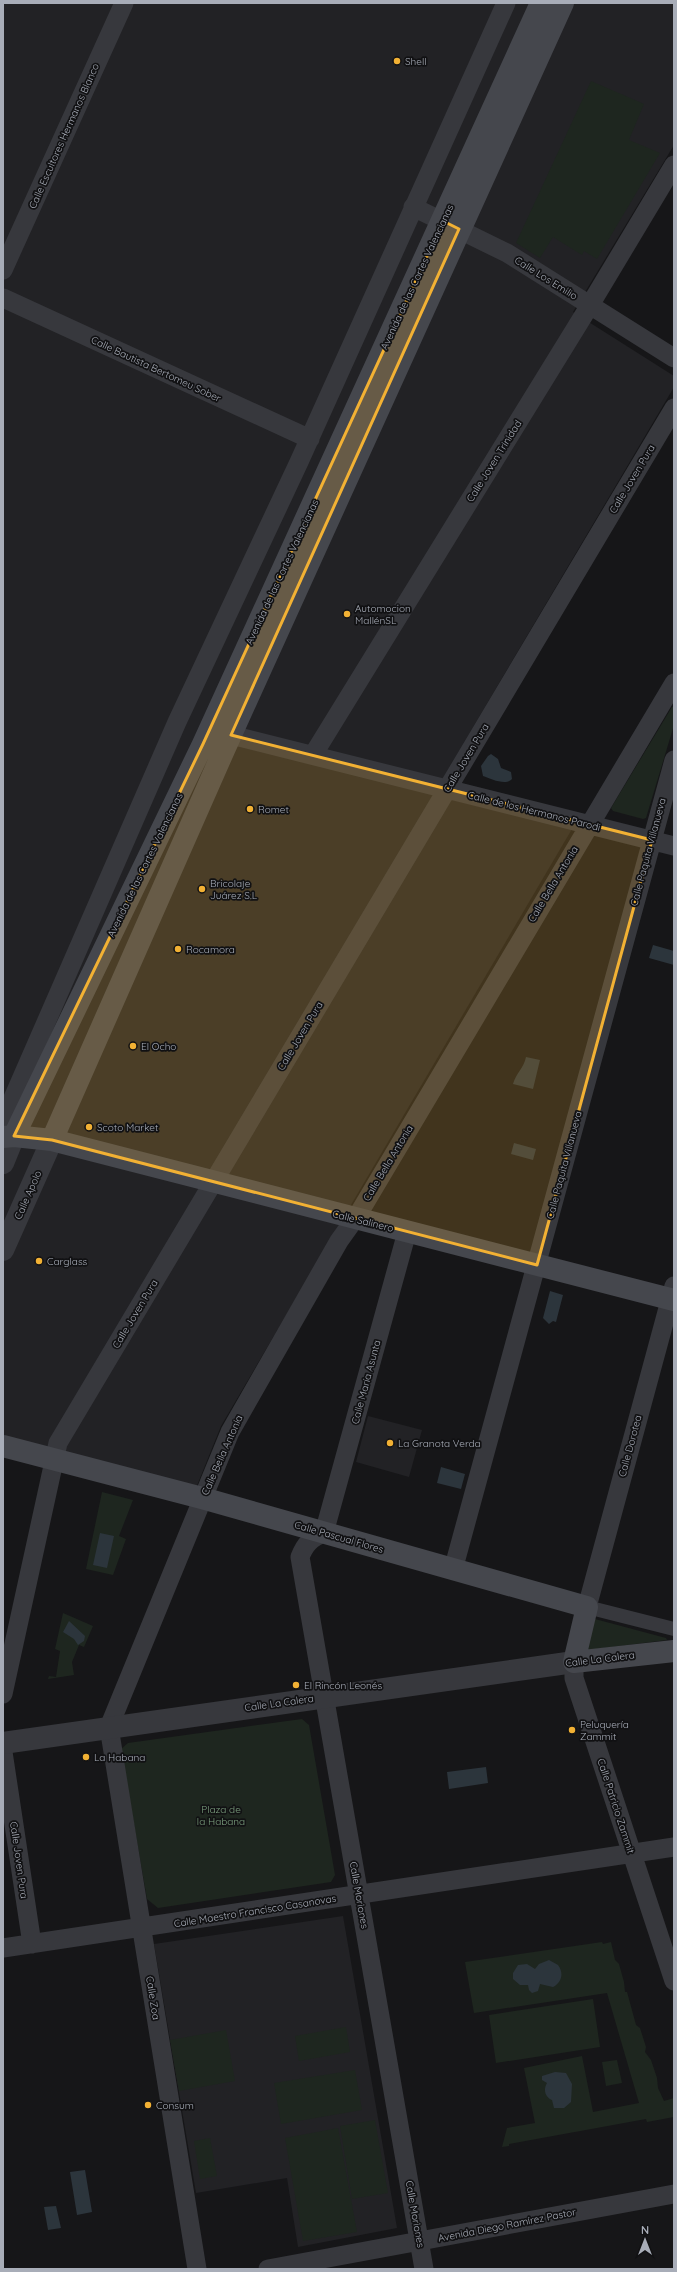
<svg xmlns="http://www.w3.org/2000/svg" width="677" height="2272" font-family="Quicksand,sans-serif">
	<style>
		.built { fill: #222225 }
		.green { fill: #1e261f }
		.water { fill: #2c353c }
		.lines { fill: none; stroke-linecap: round; stroke-linejoin: round }
		.pedestrian { stroke: #37383d; stroke-width: 14 }
		.minor { stroke: #37383d; stroke-width: 19 }
		.tertiary { stroke: #37383d; stroke-width: 22 }
		.secondary { stroke: #45474d; stroke-width: 22 }
		.marked { fill: #f2b134; fill-opacity: 0.2; stroke: #f2b134; stroke-width: 3; stroke-linejoin: round }
		.poi-dot { fill: #f2b134; stroke: #111113; stroke-width: 1.5 }
		.labels { text-anchor: middle; dominant-baseline: central; stroke-width: 3.5; stroke-linejoin: round; paint-order: stroke }
		.poi-label { font-size: 10px; fill: #a8adb8; stroke: #111113; text-anchor: start }
		.street-label { font-size: 10px; fill: #a8adb8; stroke: #111113 }
		.park-label { font-size: 10px; fill: #7fa381; stroke: #111113 }
	</style>
	<rect width="100%" height="100%" fill="#161618"/>
	<path class="built" d="M3,3H674V145L573,312L674,376V387L433,795L572,829L221,1426L196,1488L3,1436Z
		M368,1416L422,1430L409,1477L356,1462Z
		M343,1916L397,2228L298,2247L287,2178L196,2193L154,1944Z"/>
	<path class="green" d="M591,81L644,104L629,140L660,153L597,259L584,251L582,255L553,237L540,258L516,243Z
		M672,707H674V725L646,818L643,819L613,811L611,808Z
		M102,1492L133,1500L119,1536L126,1539L113,1575L86,1569Z
		M63,1613L93,1626L84,1647L79,1645L72,1662L74,1675L48,1679L49,1676L56,1677L60,1651L55,1649Z
		M595,1619L666,1638L667,1640L588,1650L586,1646Z
		M302,1719L309,1725L335,1875L331,1882L158,1908L147,1899L121,1749L128,1743Z
		M602,1942L603,1944L611,1942L615,1960L619,1964L624,1982L625,1992H627L636,2025L640,2028L646,2047L645,2052L651,2060L657,2078L658,2088L664,2101L674,2098V2117L647,2122L646,2119L509,2144V2146L502,2147L507,2128L535,2123L524,2068L582,2056L593,2112L639,2103L607,1993L474,2013L465,1962Z
		M593,1999L600,2047L496,2063L489,2015Z
		M346,2027L350,2052L299,2061L295,2036Z
		M226,2030L235,2081L179,2091L170,2040Z
		M617,2060L622,2083L606,2086L602,2062Z
		M355,2070L362,2110L281,2124L274,2083Z
		M375,2120L388,2193L352,2199L340,2126Z
		M338,2128L357,2232L303,2241L285,2138Z
		M210,2138L217,2176L200,2179L194,2141Z"/>
	<path class="water" d="M491,754L498,759L501,768L511,772L512,779C506,786 491,779 483,776L481,766L488,756Z
		M653,945L674,951V965L649,958Z
		M526,1057L540,1060L533,1089L513,1084C516,1073 524,1068 526,1057Z
		M514,1143L536,1149L533,1160L511,1154Z
		M550,1291L563,1295L556,1322L553,1321L549,1324L543,1318Z
		M441,1467L465,1474L461,1489L437,1483Z
		M100,1533L114,1536L107,1568L93,1565Z
		M69,1621L85,1636L84,1641L78,1645L74,1639L63,1632Z
		M486,1767L488,1783L449,1789L447,1772Z
		M549,1960L558,1965C564,1973 562,1982 553,1987L540,1984L538,1991L532,1993L529,1990L528,1985H520L513,1979V1973L518,1965L527,1964L535,1969L539,1964Z
		M555,2072L566,2073L572,2084L571,2102L564,2108H554L552,2100C545,2097 543,2090 547,2083L542,2080V2076Z
		M85,2170L92,2212L77,2215L70,2172Z
		M56,2206L61,2228L48,2230L44,2207Z"/>
	<g class="lines">
		<path class="pedestrian" d="M587,1607L674,1629"/>
		<path class="minor" d="M413,207L507,253L674,358
			M3,270L124,3
			M3,298L310,439
			M231,735L674,846
			M313,755L590,305L674,165
			M3,1121L177,722L299,462L506,3
			M407,1232L324,1533C311,1538 305,1544 300,1557L424,2269
			M453,1570L674,760
			M587,1607L674,1286
			M574,1662V1678L674,1981
			M3,1694L58,1443L674,408
			M3,1752L32,1944
			M3,1948L674,1847
			M197,2269L109,1727L230,1432L339,1241L359,1213L674,683
			M268,2269L674,2194"/>
		<path class="tertiary" d="M3,1163L14,1136
			M3,1250L52,1140
			M3,1743L574,1662"/>
		<path class="secondary" d="M14,1136L203,744L541,3
			M3,1137L14,1136L52,1140L674,1300
			M52,1140L224,750L563,3
			M3,1446L202,1498L587,1607L574,1662L674,1651"/>
	</g>
	<path class="marked" d="M443,221L459,229L231,735L652,840L537,1265L52,1140L14,1136L203,744Z"/>
	<g class="poi-dot">
		<circle cx="397" cy="61" r="4"/>
		<circle cx="347" cy="614" r="4"/>
		<circle cx="250" cy="809" r="4"/>
		<circle cx="202" cy="889" r="4"/>
		<circle cx="178" cy="949" r="4"/>
		<circle cx="133" cy="1046" r="4"/>
		<circle cx="89" cy="1127" r="4"/>
		<circle cx="39" cy="1261" r="4"/>
		<circle cx="390" cy="1443" r="4"/>
		<circle cx="296" cy="1685" r="4"/>
		<circle cx="572" cy="1730" r="4"/>
		<circle cx="86" cy="1757" r="4"/>
		<circle cx="148" cy="2105" r="4"/>
	</g>
	<g class="labels">
		<g class="poi-label">
			<text x="405" y="61">Shell</text>
			<text x="355" y="608">Automocion<tspan x="355" dy="12">MallénSL</tspan></text>
			<text x="258" y="809">Romet</text>
			<text x="210" y="883">Bricolaje<tspan x="210" dy="12">Juárez S.L</tspan></text>
			<text x="186" y="949">Rocamora</text>
			<text x="141" y="1046">El Ocho</text>
			<text x="97" y="1127">Scoto Market</text>
			<text x="47" y="1261">Carglass</text>
			<text x="398" y="1443">La Granota Verda</text>
			<text x="304" y="1685">El Rincón Leonés</text>
			<text x="580" y="1724">Peluquería<tspan x="580" dy="12">Zammit</tspan></text>
			<text x="94" y="1757">La Habana</text>
			<text x="156" y="2105">Consum</text>
		</g>
		<g class="street-label">
			<text transform="translate(64 136) rotate(-66)">Calle Escultores Hermanos Blanco</text>
			<text transform="translate(417 277) rotate(-65)">Avenida de las Cortes Valencianas</text>
			<text transform="translate(546 278) rotate(32)">Calle Los Emilio</text>
			<text transform="translate(156 369) rotate(25)">Calle Bautista Bertomeu Sober</text>
			<text transform="translate(494 461) rotate(-58)">Calle Joven Trinidad</text>
			<text transform="translate(632 479) rotate(-59)">Calle Joven Pura</text>
			<text transform="translate(282 572) rotate(-65)">Avenida de las Cortes Valencianas</text>
			<text transform="translate(466 758) rotate(-59)">Calle Joven Pura</text>
			<text transform="translate(534 811) rotate(14)">Calle de los Hermanos Parodi</text>
			<text transform="translate(648 852) rotate(-75)">Calle Paquita Villanueva</text>
			<text transform="translate(145 865) rotate(-64)">Avenida de las Cortes Valencianas</text>
			<text transform="translate(553 884) rotate(-59)">Calle Bella Antonia</text>
			<text transform="translate(300 1036) rotate(-59)">Calle Joven Pura</text>
			<text transform="translate(388 1163) rotate(-59)">Calle Bella Antonia</text>
			<text transform="translate(564 1165) rotate(-75)">Calle Paquita Villanueva</text>
			<text transform="translate(28 1195) rotate(-66)">Calle Apolo</text>
			<text transform="translate(363 1221) rotate(14)">Calle Salinero</text>
			<text transform="translate(135 1314) rotate(-59)">Calle Joven Pura</text>
			<text transform="translate(366 1382) rotate(-75)">Calle María Asunta</text>
			<text transform="translate(630 1446) rotate(-75)">Calle Dorotea</text>
			<text transform="translate(222 1455) rotate(-66)">Calle Bella Antonia</text>
			<text transform="translate(339 1537) rotate(16)">Calle Pascual Flores</text>
			<text transform="translate(600 1659) rotate(-7)">Calle La Calera</text>
			<text transform="translate(279 1703) rotate(-8)">Calle La Calera</text>
			<text transform="translate(616 1806) rotate(72)">Calle Patricio Zammit</text>
			<text transform="translate(19 1860) rotate(82)">Calle Joven Pura</text>
			<text transform="translate(359 1895) rotate(80)">Calle Moriones</text>
			<text transform="translate(255 1911) rotate(-9)">Calle Maestro Francisco Casanovas</text>
			<text transform="translate(153 1998) rotate(81)">Calle Zoa</text>
			<text transform="translate(415 2214) rotate(80)">Calle Moriones</text>
			<text transform="translate(507 2225) rotate(-11)">Avenida Diego Ramírez Pastor</text>
		</g>
		<g class="park-label">
			<text x="221" y="1809">Plaza de<tspan x="221" dy="12">la Habana</tspan></text>
		</g>
	</g>
	<rect width="677" height="2272" fill="none" stroke="#a8adb8" stroke-width="8"/>
	<g transform="translate(645 2240)" stroke="#111113" stroke-width="3" paint-order="stroke">
	<path d="M0-3L7 15L0 10L-7 15Z" fill="#a8adb8"/>
	<text y="-6" font-size="11" font-weight="bold" text-anchor="middle" fill="#a8adb8">N</text>
	</g>
</svg>
